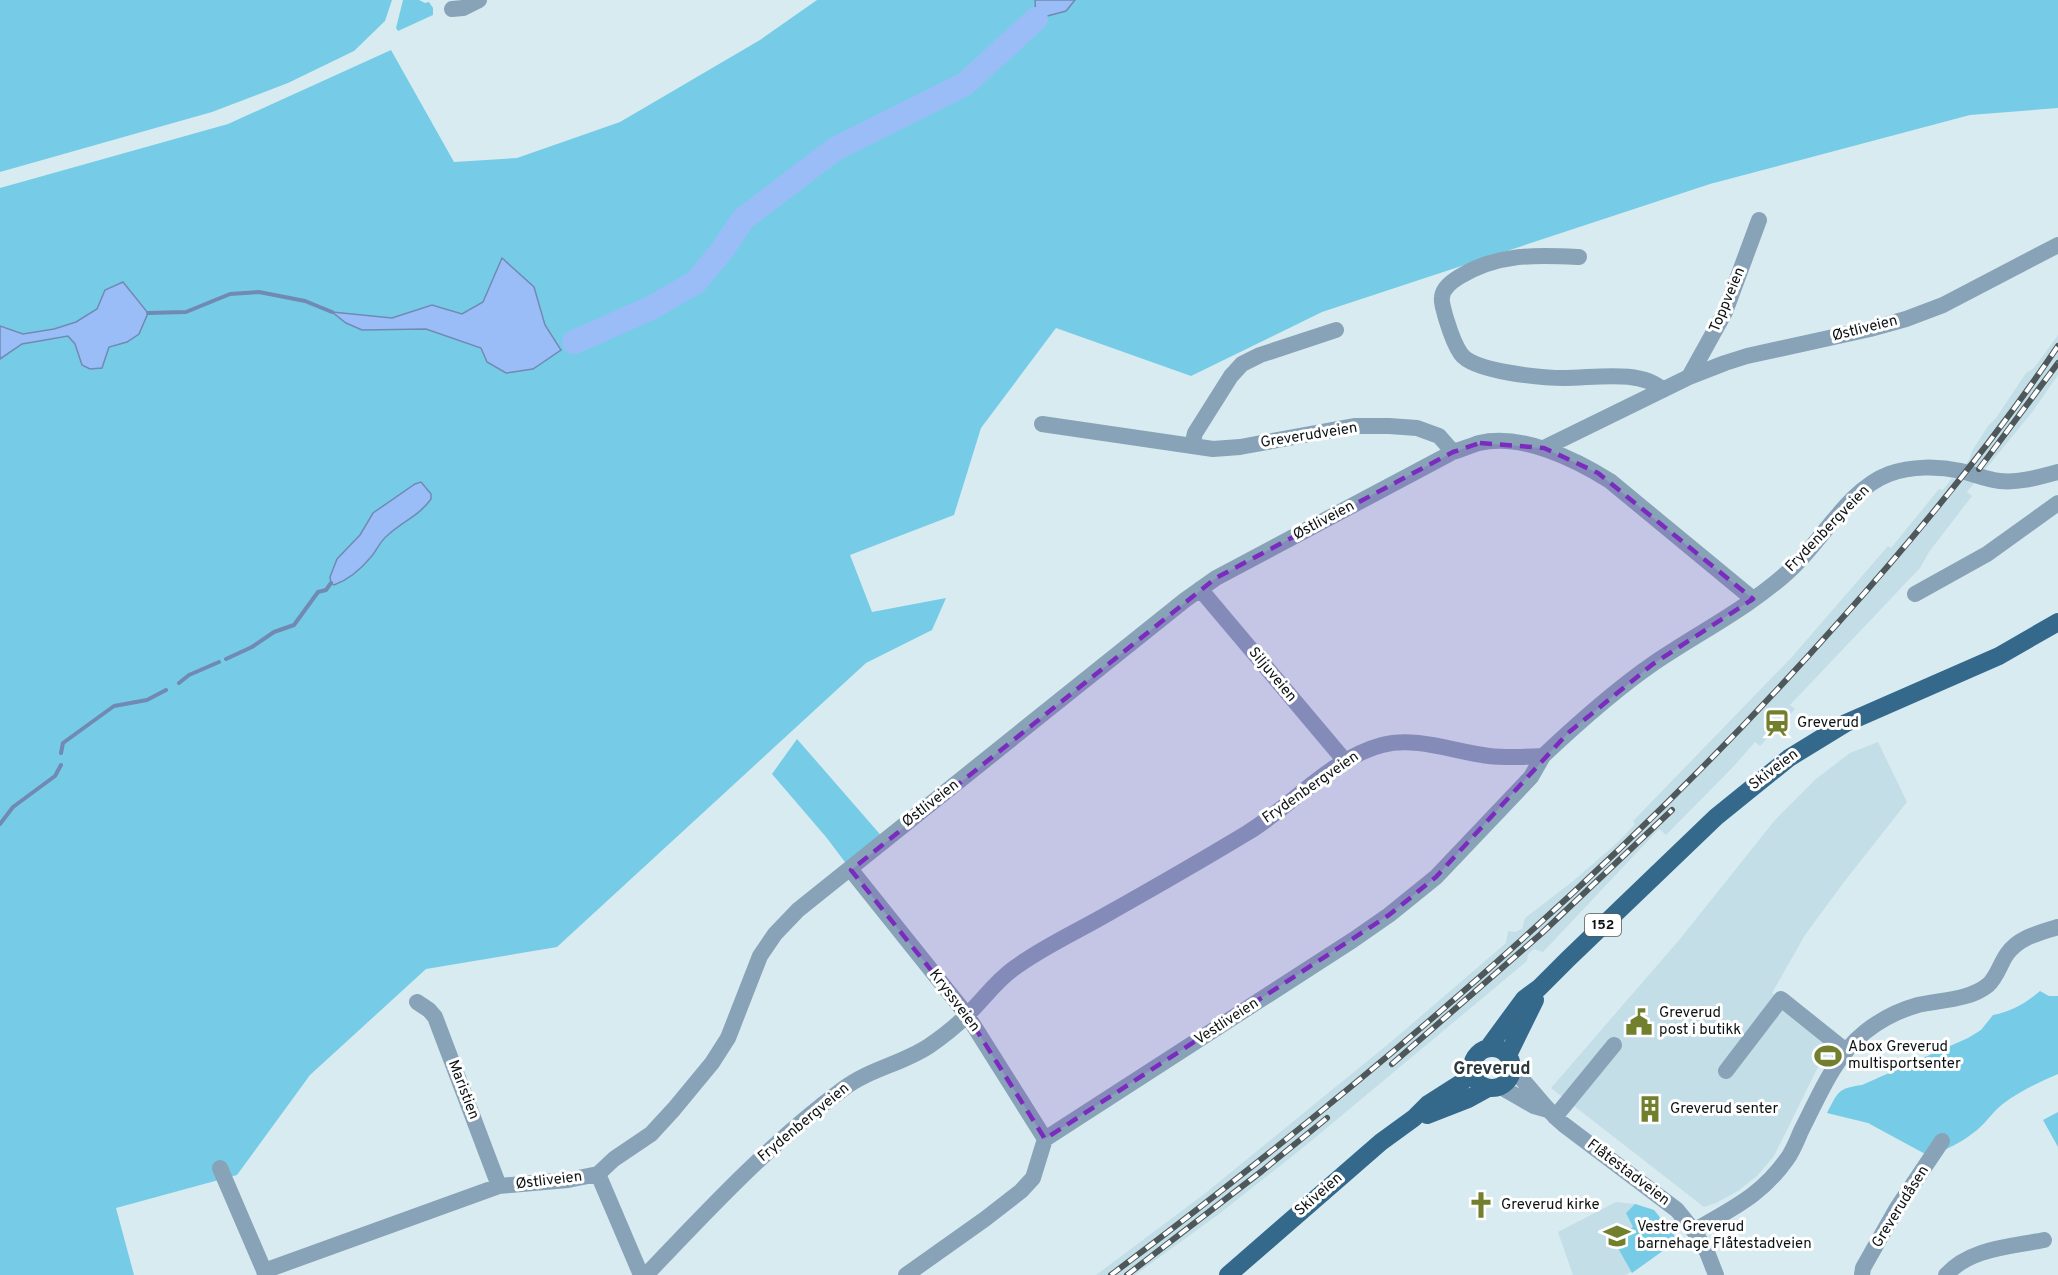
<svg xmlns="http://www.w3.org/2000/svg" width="2058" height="1275" font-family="Overpass,sans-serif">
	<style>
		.built { fill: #c3dee7 }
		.green { fill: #76cce6 }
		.water { fill: #9abdf8; stroke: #708ab4; stroke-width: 1.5 }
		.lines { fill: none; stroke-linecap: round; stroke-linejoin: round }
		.stream { stroke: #708ab4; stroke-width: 4 }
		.river { stroke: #9abdf8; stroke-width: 24 }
		.minor { stroke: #88a3b7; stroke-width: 16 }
		.major { stroke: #35698c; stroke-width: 18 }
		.rail-casing { stroke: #4e585b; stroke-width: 6 }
		.rail { stroke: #fff; stroke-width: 4; stroke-dasharray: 11; stroke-linecap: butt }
		.marked { fill: #7b2cbf; fill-opacity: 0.2; stroke: #7b2cbf; stroke-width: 4.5; stroke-dasharray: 12 8; stroke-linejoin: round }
		.labels { text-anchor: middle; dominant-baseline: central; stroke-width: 6; stroke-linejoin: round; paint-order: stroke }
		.shield { fill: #fff; stroke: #565a5b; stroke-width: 1.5 }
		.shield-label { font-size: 14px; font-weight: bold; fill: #0d1315 }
		.street-label { font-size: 15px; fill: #0d1315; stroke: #fff }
		.poi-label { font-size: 15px; fill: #0d1315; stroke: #fff; text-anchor: start }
		.quarter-label { font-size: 18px; font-weight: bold; fill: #2a393e; stroke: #fff }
	</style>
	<rect width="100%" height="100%" fill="#d8ebf1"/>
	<path class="built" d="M2058,335V375L2033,411L1967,492L1972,496L1929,552L1920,568L1790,705L1795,709L1760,746L1755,742L1734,766L1666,835L1659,829L1543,952L1534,949L1528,954L1527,961L1305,1146L1219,1214L1135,1275H1096L1203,1195L1392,1041L1506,943L1508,931L1515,932L1522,929L1525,918L1572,882L1617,843L1635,824L1633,821L1791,658L1888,546L1891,548L1939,489L1943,490L1952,478L1954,479L1969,460L1972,451L1988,426L1996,418L2026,373L2034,368Z
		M1878,742L1907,802L1844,882L1805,935L1772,993L1837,1042L1820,1063L1774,1156L1757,1176L1738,1191L1716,1203L1704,1207L1551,1088L1680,939L1775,820L1816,779L1850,753Z
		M1616,1202L1635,1204L1654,1210L1678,1240L1626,1275H1573L1558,1232Z"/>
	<path class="green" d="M0,0H392L385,21L354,51L288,83L212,112L0,172Z
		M403,0H419L425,3L429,2L433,8V15L398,31L396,28Z
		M817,0H2058V108L1970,115L1710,184L1322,312L1191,376L1056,328L981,428L954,515L850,555L872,612L946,598L932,630L866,663L557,947L426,969L310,1075L237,1175L116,1208L134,1275H0V188L228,124L391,50L454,162L517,158L620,122L760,40Z
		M797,739L885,840L851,870L826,837L772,774Z
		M2040,991L2049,996H2058V1074C2039,1082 2020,1091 2004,1103C1993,1111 1987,1122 1977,1130C1964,1141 1944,1152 1927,1155L1868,1123L1827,1113C1838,1092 1838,1088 1862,1085L1968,1038L1981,1030L1993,1015C2012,1011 2026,1003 2040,991Z
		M2058,1112V1147L2043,1120Z
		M1635,1204L1654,1210L1678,1240L1632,1273L1613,1239L1633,1227L1626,1213Z"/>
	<path class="water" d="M1035,0H1075L1066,11L1036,19Z
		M502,258L534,287L545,325L561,350L533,369L506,373L487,362L481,348L426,329L362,330L346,323L332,312L392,318L432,305L462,314L483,302Z
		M123,282L148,313L139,334L127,342L109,347L102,368L90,369L82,365L75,344L68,336L22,344L0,359V326L23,334L54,329L76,322L97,309L105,290Z
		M421,482L431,494V499C420,515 402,522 388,535C380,541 377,550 371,557C361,569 348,580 334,585L331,583L330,577L337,559L360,535L373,513L415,484Z"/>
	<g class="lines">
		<path class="stream" d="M148,313L186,312L230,294L259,292L305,301L332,312
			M226,659L252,647L274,632L294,625L318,592L326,590L331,583
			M179,683L189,675L219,662
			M61,753L63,743L114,706L147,700L166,690
			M0,824L13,807L55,776L61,765"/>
		<path class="river" d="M574,342L651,308L696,282L723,249L743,219L835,149L965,84L1036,19"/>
		<path class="minor" d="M452,9L463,8L479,0
			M1579,257C1535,255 1498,253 1459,277C1451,282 1443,288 1442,297C1441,303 1444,310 1445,315C1449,328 1453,343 1461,354C1474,372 1543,378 1565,378C1595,378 1640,369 1663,390
			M1689,377L1725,312L1759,220
			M1042,424L1213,449L1240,447L1354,426H1389L1417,428L1439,436L1453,452
			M1192,446L1195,433L1231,376L1242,364L1260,355L1336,330
			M1544,448L1689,377L1725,363L1747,356L1870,329L1906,319L1943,305L2058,245
			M1200,589L1345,761
			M1915,594L1987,554L2058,503
			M851,870L967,1015L1045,1139
			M417,1002L429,1010L435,1017L499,1186
			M1513,1070C1531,1087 1544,1108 1563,1124L1677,1210L1694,1231L1707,1252L1716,1275
			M1726,1071L1781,999L1846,1051
			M1501,1087L1534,1106L1548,1110
			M1555,1117L1614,1045
			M220,1168L266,1275
			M598,1174L641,1275
			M1694,1231C1732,1208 1760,1197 1787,1159C1793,1151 1797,1140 1801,1131C1819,1096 1834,1057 1865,1032C1880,1020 1900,1010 1918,1005C1940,1000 1970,1000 1988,985C1997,977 2000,964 2007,954C2019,937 2039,933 2058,927
			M264,1271L499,1186L568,1180L598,1174L614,1159L651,1134L674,1109L712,1063L728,1038L760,956L775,934L798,910L1185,600L1216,578L1453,452C1462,449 1470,446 1479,443C1522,433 1575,459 1610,481L1753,599
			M646,1275C708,1210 770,1143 843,1089C869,1069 902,1064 929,1046C942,1037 956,1026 967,1015C983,1000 995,982 1013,969C1041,948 1072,934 1102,917C1150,890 1199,862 1247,833C1292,806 1330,759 1382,745C1417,736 1454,752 1489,756C1507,758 1526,757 1543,756C1578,723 1615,690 1654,663C1698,633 1750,607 1789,571C1821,543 1848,489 1889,474C1911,466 1938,466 1961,471C1974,474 1987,480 2000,481C2020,483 2039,477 2058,472
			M906,1275L985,1219L1021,1191L1033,1178L1045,1139L1353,940L1389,915L1436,877L1531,777L1543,756
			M1862,1275L1863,1268L1897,1208L1942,1141
			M1946,1275C1970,1248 2010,1247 2044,1240"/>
		<path class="major" d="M1472 1068a20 20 0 1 1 40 0a20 20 0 1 1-40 0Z
			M1488,1048L1524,999L1539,988L1568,959L1716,817L1789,758L1846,723L1999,656L2058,622
			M1508,1055L1535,1000
			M1427,1115L1468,1099L1488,1088
			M1228,1275L1381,1142L1414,1118L1428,1104L1461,1083L1472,1072"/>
		<defs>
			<path id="rail" d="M1979,469L2058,363
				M1392,1064L1542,933L1672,810
				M1111,1275C1371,1080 1621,867 1837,624C1916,536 1992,444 2058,346
				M1127,1275L1262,1171L1327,1118"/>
		</defs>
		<use href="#rail" class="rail-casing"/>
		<use href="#rail" class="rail"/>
	</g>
	<path class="marked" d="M1480,443L1544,448L1598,473L1753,599L1653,664L1568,733L1436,877L1389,915L1045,1139L967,1015L851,870L1216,578L1453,452Z"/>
	<defs>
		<symbol id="station-bare" viewBox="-9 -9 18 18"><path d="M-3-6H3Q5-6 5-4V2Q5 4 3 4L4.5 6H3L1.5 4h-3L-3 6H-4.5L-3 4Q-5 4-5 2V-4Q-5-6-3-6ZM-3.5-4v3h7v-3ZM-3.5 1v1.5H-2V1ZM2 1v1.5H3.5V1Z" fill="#727f2d" stroke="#fff" stroke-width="2.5" paint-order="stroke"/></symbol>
		<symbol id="civic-bare" viewBox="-9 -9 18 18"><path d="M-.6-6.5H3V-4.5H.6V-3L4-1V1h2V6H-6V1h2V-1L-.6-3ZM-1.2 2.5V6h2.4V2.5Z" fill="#727f2d" stroke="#fff" stroke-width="2.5" paint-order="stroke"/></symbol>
		<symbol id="stadium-bare" viewBox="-9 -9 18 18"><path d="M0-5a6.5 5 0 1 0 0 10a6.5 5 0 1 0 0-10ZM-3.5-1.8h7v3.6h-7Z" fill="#727f2d" stroke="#fff" stroke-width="2.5" paint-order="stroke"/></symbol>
		<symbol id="building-bare" viewBox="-9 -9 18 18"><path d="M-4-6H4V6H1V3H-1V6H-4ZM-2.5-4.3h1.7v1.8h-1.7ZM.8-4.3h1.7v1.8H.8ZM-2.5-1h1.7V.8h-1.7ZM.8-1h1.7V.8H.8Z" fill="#727f2d" stroke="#fff" stroke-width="2.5" paint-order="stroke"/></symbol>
		<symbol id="church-bare" viewBox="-9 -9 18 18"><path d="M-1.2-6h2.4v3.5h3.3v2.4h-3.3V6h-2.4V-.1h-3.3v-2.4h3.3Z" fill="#727f2d" stroke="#fff" stroke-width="2.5" paint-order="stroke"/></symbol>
		<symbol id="school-bare" viewBox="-9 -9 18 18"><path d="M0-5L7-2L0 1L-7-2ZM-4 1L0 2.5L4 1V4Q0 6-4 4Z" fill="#727f2d" stroke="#fff" stroke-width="2.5" paint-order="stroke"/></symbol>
	</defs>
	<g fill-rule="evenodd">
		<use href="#station-bare" x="1758" y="704" width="38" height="38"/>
		<use href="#civic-bare" x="1620" y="1003" width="38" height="38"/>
		<use href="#stadium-bare" x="1809" y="1037" width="38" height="38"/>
		<use href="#building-bare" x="1631" y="1090" width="38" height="38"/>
		<use href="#church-bare" x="1462" y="1186" width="38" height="38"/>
		<use href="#school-bare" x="1598" y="1217" width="38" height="38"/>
	</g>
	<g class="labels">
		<rect class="shield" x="1585" y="914" width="36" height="22" rx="4.5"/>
		<g class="shield-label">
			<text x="1603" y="925">152</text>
		</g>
		<g class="street-label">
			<text transform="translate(1728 300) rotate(-67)">Toppveien</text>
			<text transform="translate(1865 329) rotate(-14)">Østliveien</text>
			<text transform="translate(1309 436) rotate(-9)">Greverudveien</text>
			<text transform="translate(1324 521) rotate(-28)">Østliveien</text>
			<text transform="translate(1828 529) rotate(-46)">Frydenbergveien</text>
			<text transform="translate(1272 675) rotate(50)">Siljuveien</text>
			<text transform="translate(1774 770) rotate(-37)">Skiveien</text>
			<text transform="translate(1311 788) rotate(-35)">Frydenbergveien</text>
			<text transform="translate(931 804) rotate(-38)">Østliveien</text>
			<text transform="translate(954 1001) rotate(53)">Kryssveien</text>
			<text transform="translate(1227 1022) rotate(-33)">Vestliveien</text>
			<text transform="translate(463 1090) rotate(69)">Maristien</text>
			<text transform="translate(804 1123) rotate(-40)">Frydenbergveien</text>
			<text transform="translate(1628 1173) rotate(37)">Flåtestadveien</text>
			<text transform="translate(549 1181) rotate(-7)">Østliveien</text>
			<text transform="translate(1319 1195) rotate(-41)">Skiveien</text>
			<text transform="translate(1901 1207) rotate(-58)">Greverudåsen</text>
		</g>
		<g class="poi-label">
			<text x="1797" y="723">Greverud</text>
			<text x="1659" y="1013">Greverud<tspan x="1659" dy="17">post i butikk</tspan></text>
			<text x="1848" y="1047">Abox Greverud<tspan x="1848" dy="17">multisportsenter</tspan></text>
			<text x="1670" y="1109">Greverud senter</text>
			<text x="1501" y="1205">Greverud kirke</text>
			<text x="1637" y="1227">Vestre Greverud<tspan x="1637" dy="17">barnehage Flåtestadveien</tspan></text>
		</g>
		<g class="quarter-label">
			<text x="1492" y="1069">Greverud</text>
		</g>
	</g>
</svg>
